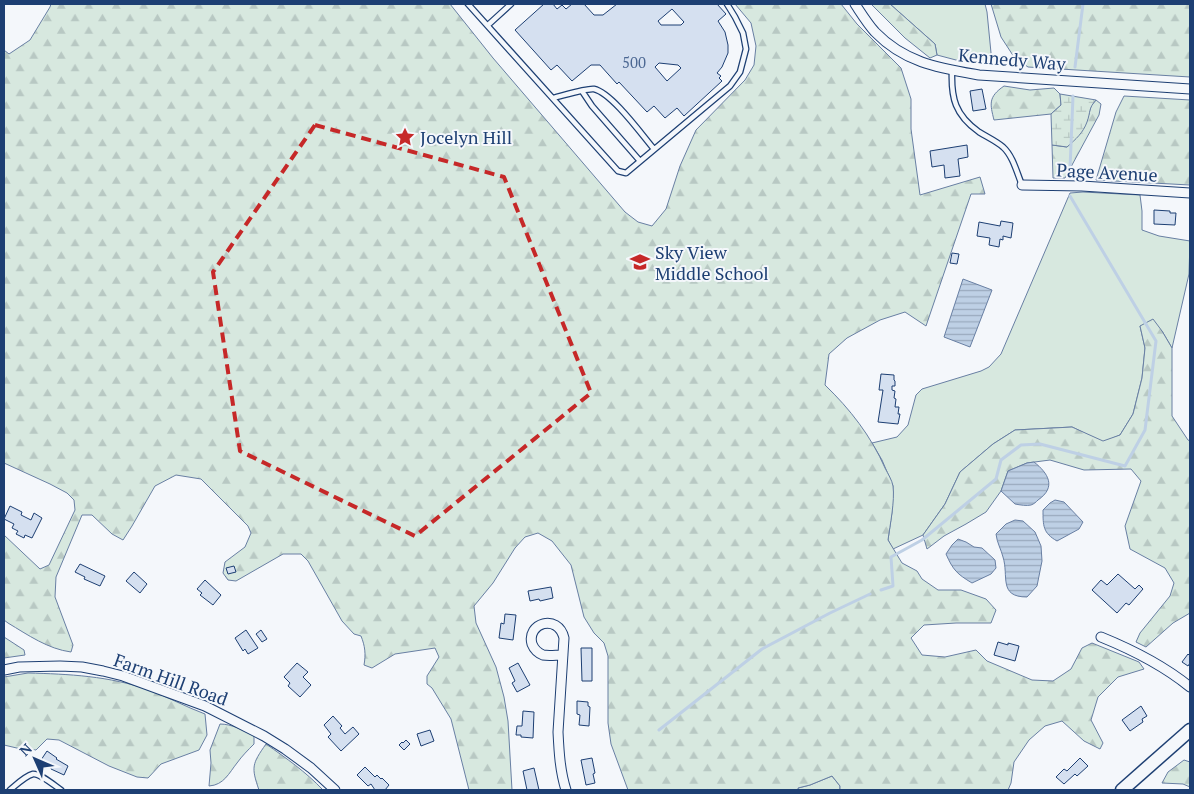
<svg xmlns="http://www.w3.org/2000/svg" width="1194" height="794" font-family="'PT Serif',serif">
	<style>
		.green { fill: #d7e8df; stroke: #687fa3 }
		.forest { fill: url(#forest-firs); stroke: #687fa3 }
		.wetland { fill: url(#wetland-marsh); stroke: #687fa3 }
		.water { fill: url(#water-rules); stroke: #687fa3 }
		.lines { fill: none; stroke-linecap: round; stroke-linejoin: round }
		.stream { stroke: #bed0e5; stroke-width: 3 }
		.building { fill: #d5e0f0; stroke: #1d3f73; fill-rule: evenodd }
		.lane-casing { stroke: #1d3f73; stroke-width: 7 }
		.street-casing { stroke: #1d3f73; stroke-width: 11 }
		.secondary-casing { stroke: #1d3f73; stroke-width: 15 }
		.lane { stroke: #f4f7fb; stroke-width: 4.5 }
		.street { stroke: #f4f7fb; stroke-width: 9 }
		.secondary { stroke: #f4f7fb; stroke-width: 12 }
		.marked { fill: none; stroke: #c62828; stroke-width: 4; stroke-dasharray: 10 6; stroke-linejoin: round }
		.labels { text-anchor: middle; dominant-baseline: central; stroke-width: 4; stroke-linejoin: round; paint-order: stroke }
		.number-label { font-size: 15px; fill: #4b6792 }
		.street-label { font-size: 18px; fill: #1d3f73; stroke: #f4f7fb }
		.poi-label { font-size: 18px; fill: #1d3f73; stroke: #f4f7fb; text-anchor: start }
	</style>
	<defs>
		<pattern id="forest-firs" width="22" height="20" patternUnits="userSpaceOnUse" patternTransform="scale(1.25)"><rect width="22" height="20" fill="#d7e8df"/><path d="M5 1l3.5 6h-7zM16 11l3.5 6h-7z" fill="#b8c8c3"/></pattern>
		<pattern id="wetland-marsh" width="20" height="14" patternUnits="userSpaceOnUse" patternTransform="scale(1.25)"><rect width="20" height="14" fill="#d7e8df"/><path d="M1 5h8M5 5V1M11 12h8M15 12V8" fill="none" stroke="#b8c8c3"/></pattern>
		<pattern id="water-rules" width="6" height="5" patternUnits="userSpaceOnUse" patternTransform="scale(1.25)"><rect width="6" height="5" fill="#bed0e5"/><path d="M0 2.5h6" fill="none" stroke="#9aaabe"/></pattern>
	</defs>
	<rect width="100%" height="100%" fill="#f4f7fb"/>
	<path class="green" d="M890,4H985L987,12L992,63L956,60L937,55L935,44Z
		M1083,192L1140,195L1142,211V230L1159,236L1190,241L1189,274L1172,348L1162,331L1140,326L1145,348L1142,378L1133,414L1120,435L1103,442L1072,427L1015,430L993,444L960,472L945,504L923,535L893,549L888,540L892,512L893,486L882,460L872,443L897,437L908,425L916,395L922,389L981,371L989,367L1001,354L1070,193Z
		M832,776L840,786V790H798V788L810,785Z"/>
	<path class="forest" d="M51,4H450L493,58L625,212L638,222L652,226L666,209L680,166L696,130L745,80L754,65L756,46L751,23L735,4H841L857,24L901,68L911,99V129L920,195L980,177L985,194H971L926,326L905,312L880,320L847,338L829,354L825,385C850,409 871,436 885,468C888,474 892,480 893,486C895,501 890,525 888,540L902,563L917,571L922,579L938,590H961L986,599L996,610L991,623H956L924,625L911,638L922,655L945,657L976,650L987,661L1032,680L1053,681L1071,669L1082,648L1092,643L1139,662L1144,669L1118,677L1098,697L1091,720L1103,743L1100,749L1084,741L1062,721L1045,726L1029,740L1014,762L1011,783L1008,790H840V786L832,776L810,785L798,788V790H628L611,744L608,723V656L604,643L594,633L584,617L571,565L552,541L538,533L525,537L515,548L493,583L474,606L476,623L496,667L504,697L508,721L512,790H469L451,719L432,688L427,684V676L439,657L435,648L395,654L372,668L364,665C366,654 365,646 361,636L354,634L342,621L308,561L301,554H283L236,581L228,580L223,573L225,562L245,547L251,533L248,526L201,479L176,475L155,486L132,526L123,540L112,534L92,515H82L56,577L55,597L73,645L71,652C48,649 28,635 8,623L4,620V535L40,569L49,565L75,510L74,500L67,493L50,484L4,463V50L9,54L30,40L50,7Z
		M871,4H890L935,44L937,55L930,58L905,38Z
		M991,4H1190V77L1028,67L1014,57L1001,37Z
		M1004,86L1030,90L1054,88L1060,94L1061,105L1051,114L994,120C990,104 988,97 1004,86Z
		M1124,96L1190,100V185L1096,180L1116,112Z
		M1096,100L1101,104L1099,115L1065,178H1053L1052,145L1067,147L1087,121L1091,106Z
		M1153,319L1162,331L1172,348V416L1188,440L1190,441V613L1173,623L1146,647L1136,642L1140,633L1170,596L1174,583L1165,568L1130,549L1125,526L1141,481L1131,469L1084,470L1050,460L1027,463L1008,471L1001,491L986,512L966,524L944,536L927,549L923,535L945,504L960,472L993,444L1015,430L1072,427L1103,441L1120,435L1133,414L1142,378L1145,348L1140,326Z
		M4,637L24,650L25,655L4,658Z
		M28,673C68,674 110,676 149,690C168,697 186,707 205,714L207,735L199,750L161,764L148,778L137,777L109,766L59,740L47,739L36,750L21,749L4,745V677Z
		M220,724C231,724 244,730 254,736V744C248,750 242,756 237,763C229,773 224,785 209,786L211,763L210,750Z
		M266,744C286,758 306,772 323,790H259C251,767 252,764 266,744Z
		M1184,760L1190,762V787L1183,784L1162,783L1168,772Z"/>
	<path class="wetland" d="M1060,94L1096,100C1088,109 1091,111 1087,122C1083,133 1076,139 1067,147L1052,145L1051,114L1061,105Z"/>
	<path class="water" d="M963,279L992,290L970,347L944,337Z
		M1034,462C1048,473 1057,487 1038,500C1036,502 1034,504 1031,505C1027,506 1020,505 1015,504L1001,491L1008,471L1027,463Z
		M1055,500L1064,502L1083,522L1079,529L1057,541C1043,533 1043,526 1043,510L1050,503Z
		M1015,520L1023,521L1035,532L1041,546L1042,561L1037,586L1027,597C998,597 1009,576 1003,557C1001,549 997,543 996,534L1006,524Z
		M958,539L966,542L974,547L982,548L995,560L996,568L991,574L972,583C957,574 953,570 946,554L952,545Z"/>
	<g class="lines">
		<path class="stream" d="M1075,67L1083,4
			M1070,169L1073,96
			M881,590L893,586L891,557L922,540L996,479L1001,460L1021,445L1040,444L1125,466L1145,430L1156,341L1070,196
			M659,730L762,649L830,613L870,594"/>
	</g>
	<path class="building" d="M544,4H553L557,9L562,5L566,9L572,4H584L594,15H603L617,4H717L726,14L718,21L725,32L728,45V53L722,67L717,73L721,76L719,78L722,81L684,116L677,108L665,118L654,106L647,112L619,82L617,84L600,65H591L572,81L557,65L551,70L515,30ZM672,9L684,22L681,25H661L658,21ZM659,63L678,65L681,68L667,81L655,67Z
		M982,89L986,109L973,111L970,91Z
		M967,145L968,157L958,159L960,176L945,178L944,165L932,167L930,151Z
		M1154,210L1170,211V213H1176L1175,225L1154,224Z
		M1001,221L1013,223L1011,238L1003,236V240L1000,239L999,247L989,245L990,238L977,236L979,222L1000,226Z
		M952,253L959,254L957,264L950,263Z
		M881,374L894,375V380L895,381V386H892V390L895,391L894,398L896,399L895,407H899L898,414H900L898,424L878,422L883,390H879Z
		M10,506L22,512L21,515L31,520L34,513L42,518L32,538L25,535L24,538L16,534L18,531L12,528L14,524L4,519Z
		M80,564L105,576L100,586L84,579L85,577L75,572Z
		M234,566L236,572L228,574L226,568Z
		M134,572L147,584L140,593L126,581Z
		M1118,574L1135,589L1139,585L1143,589L1129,605L1126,603L1117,613L1092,590L1101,580L1107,585Z
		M205,580L221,595L213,605L200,595L202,593L197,589Z
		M551,587L553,598L540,601L539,599L530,601L528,591Z
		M505,614L516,615L513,640L499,638L501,623L504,624Z
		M246,630L258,648L248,654L245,649L243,651L235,638Z
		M261,630L267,639L262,642L256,634Z
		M998,642L1008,645V643L1019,646L1015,661L994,655Z
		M581,648H592V681H582Z
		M1188,654L1190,656V663L1188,666L1182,662Z
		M297,663L308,672L303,677L311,685L300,697L288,686L290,683L284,677Z
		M518,663L530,685L517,692L512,683L515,681L509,668Z
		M577,701L588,702V706L590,707L589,726L579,725L580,715L577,714Z
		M1141,706L1147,716L1142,719L1143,722L1130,731L1122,720Z
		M523,711L534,712L533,738L521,737V735H516L517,726H522Z
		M333,716L342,726L340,728L345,734L353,727L359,734L341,751L328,737L331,734L324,725Z
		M430,730L434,741L421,746L417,734Z
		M406,740L410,744L404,750L399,745L402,742L403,743Z
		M47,751L57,758L56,759L68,766L64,775L51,769V768L41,760Z
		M592,758L595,773L593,774L595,783L586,785L581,760Z
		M1080,758L1088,766L1077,776L1075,774L1064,784L1056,777L1064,769L1067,771Z
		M365,767L375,777L377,775L381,779L382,778L389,785L385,790H375L371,784L368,786L357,775Z
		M534,768L539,790H527L523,771Z"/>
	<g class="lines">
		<defs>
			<path id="lane" d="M468,4L618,171L626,173L730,86L740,72L746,49L743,33L735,17L727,4
				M488,25L511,4
				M952,71C951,98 955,115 979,132C987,137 996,141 1003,147C1013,156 1017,173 1022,185
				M582,91L592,106L640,161
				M553,98C562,96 586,88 594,89C612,93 642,135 654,149
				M10,790C16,785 25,776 33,774C40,773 55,786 61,790"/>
			<path id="street" d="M855,4C861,13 867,23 875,32C905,63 939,68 979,75L1190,89
				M1022,185L1082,186L1190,193
				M1101,637C1133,650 1163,665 1190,687
				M563,655C556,655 549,656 543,655C538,653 534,649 532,644C526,623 558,613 564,638L558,732C559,752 560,771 566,790
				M4,670L19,667L60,666L82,667L103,671L123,676L205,706L264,736L285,749L311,768L335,790"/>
			<path id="secondary" d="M1122,790L1190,730"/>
		</defs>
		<use href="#lane" class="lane-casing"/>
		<use href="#street" class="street-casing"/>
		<use href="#secondary" class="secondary-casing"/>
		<use href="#lane" class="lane"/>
		<use href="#street" class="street"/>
		<use href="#secondary" class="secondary"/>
	</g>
	<path class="marked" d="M315,125L504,177L591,393L415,536L240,451L213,272Z"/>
	<defs>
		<symbol id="sight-bare" viewBox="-9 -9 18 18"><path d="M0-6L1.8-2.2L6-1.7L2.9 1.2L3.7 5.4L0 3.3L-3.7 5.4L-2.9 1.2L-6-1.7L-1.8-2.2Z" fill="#c62828" stroke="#f4f7fb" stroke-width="2.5" paint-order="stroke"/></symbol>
		<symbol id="school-bare" viewBox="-9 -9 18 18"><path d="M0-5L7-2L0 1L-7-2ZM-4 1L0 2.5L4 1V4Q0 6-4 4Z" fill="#c62828" stroke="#f4f7fb" stroke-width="2.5" paint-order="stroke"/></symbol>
	</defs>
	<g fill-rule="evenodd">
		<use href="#sight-bare" x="391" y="123" width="28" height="28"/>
		<use href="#school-bare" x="626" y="248" width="28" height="28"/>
	</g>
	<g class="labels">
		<g class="number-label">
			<text x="634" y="62">500</text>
		</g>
		<g class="street-label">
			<text transform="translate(1012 59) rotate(5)">Kennedy Way</text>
			<text transform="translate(1107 172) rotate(3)">Page Avenue</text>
			<text transform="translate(171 679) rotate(20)">Farm Hill Road</text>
		</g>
		<g class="poi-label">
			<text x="420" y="137">Jocelyn Hill</text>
			<text x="655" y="252">Sky View<tspan x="655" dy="21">Middle School</tspan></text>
		</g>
	</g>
	<rect width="1194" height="794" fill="none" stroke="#1d3f73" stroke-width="10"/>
	<g transform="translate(35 759) rotate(315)" stroke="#f4f7fb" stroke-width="4" paint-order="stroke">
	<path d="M0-4L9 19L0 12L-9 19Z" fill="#1d3f73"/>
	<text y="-8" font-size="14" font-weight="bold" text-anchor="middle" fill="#1d3f73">N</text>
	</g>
</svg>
